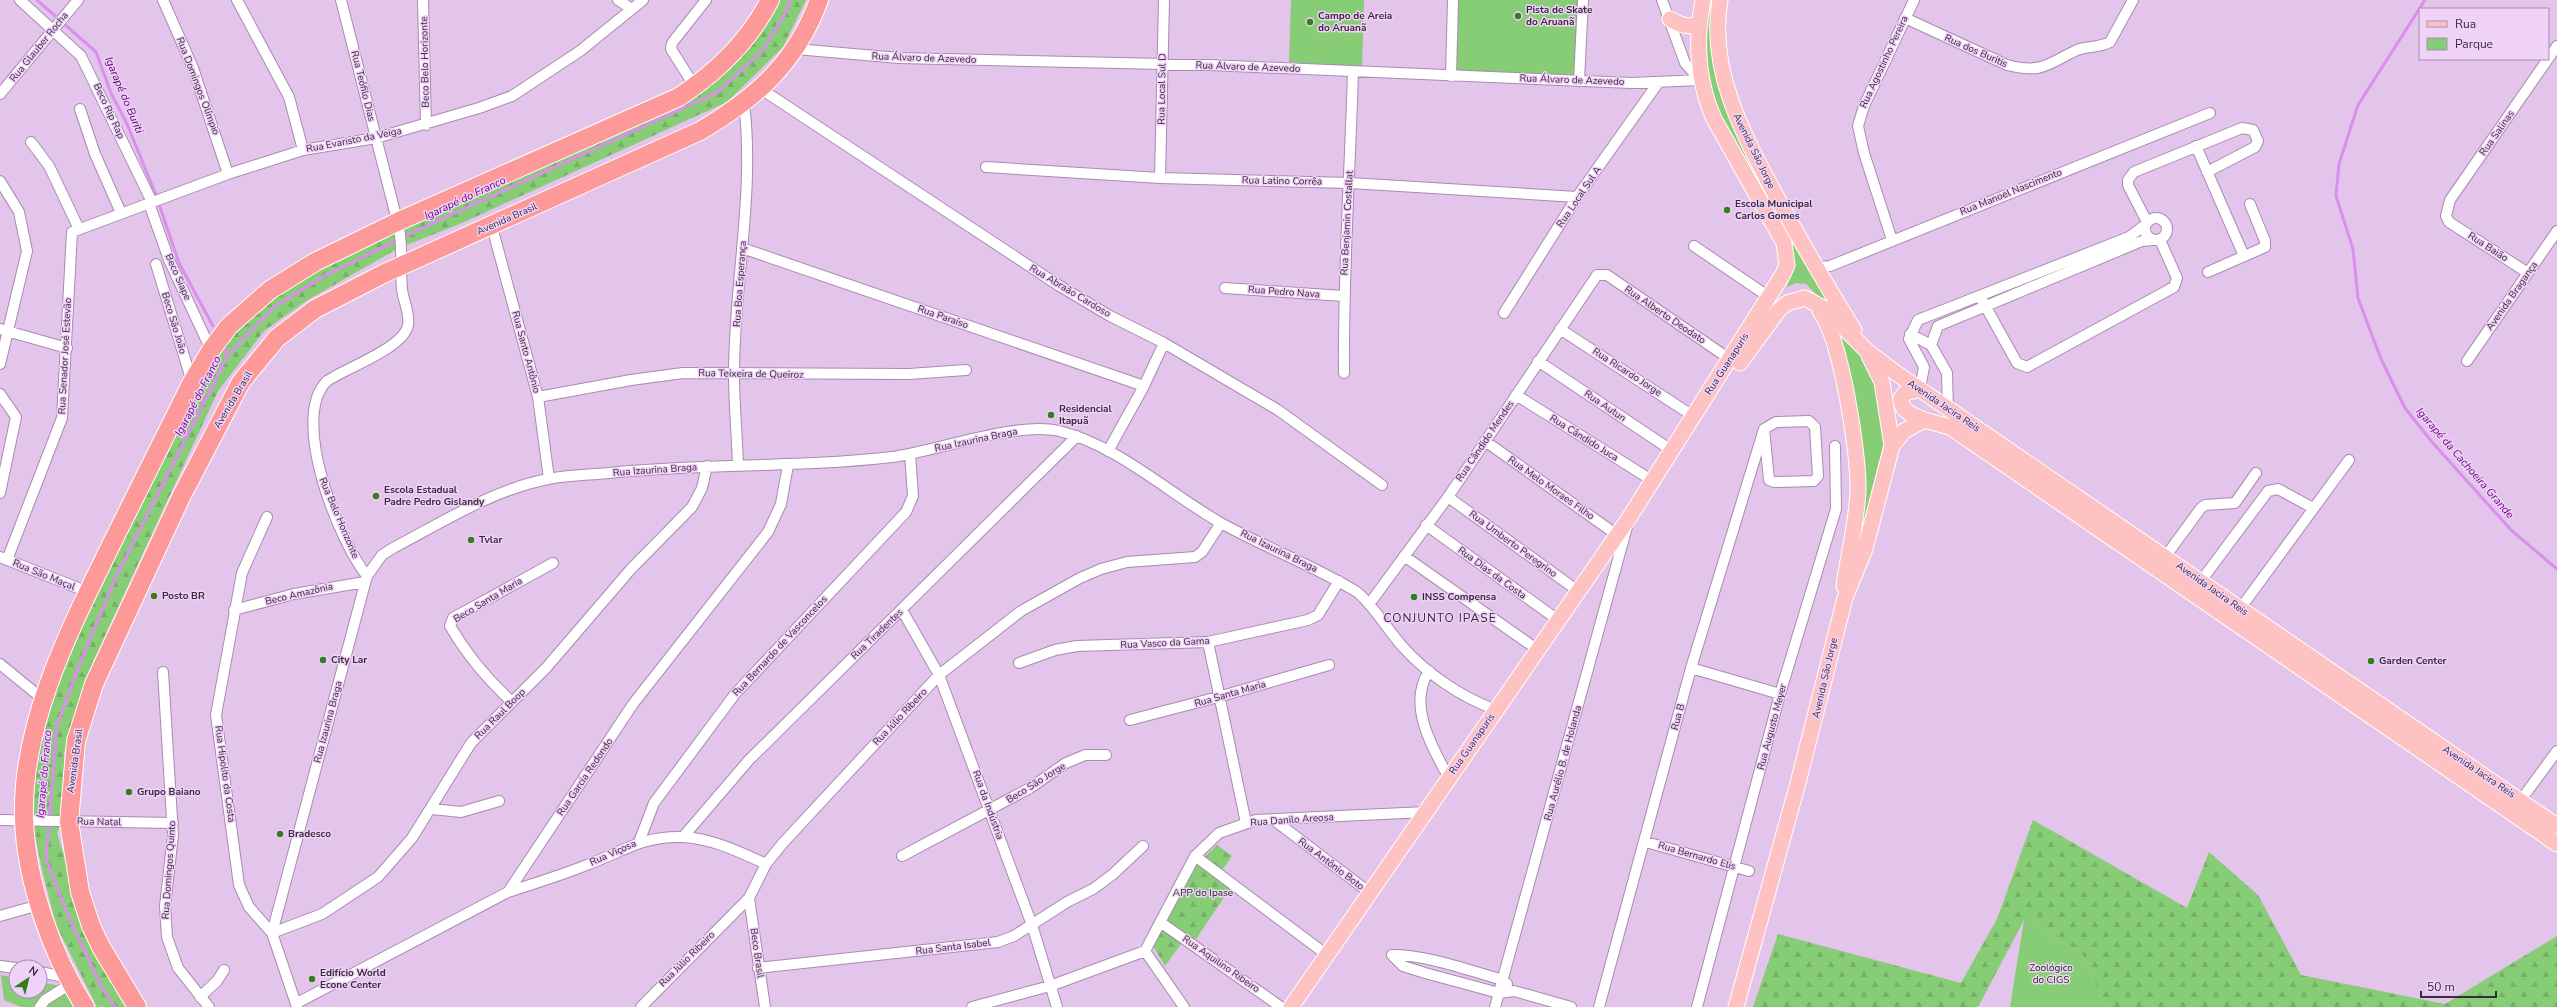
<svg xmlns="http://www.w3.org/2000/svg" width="2557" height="1007" font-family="'Nunito Sans',sans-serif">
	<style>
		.forest { fill: url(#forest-firs) }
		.park { fill: #86cd75 }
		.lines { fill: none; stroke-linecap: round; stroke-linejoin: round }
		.stream { stroke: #d98feb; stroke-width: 3 }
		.street-casing { stroke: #a88baf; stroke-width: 12 }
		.primary-casing { stroke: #fff; stroke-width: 17 }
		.highway-casing { stroke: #fff; stroke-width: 20 }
		.street { stroke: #fff; stroke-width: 10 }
		.primary { stroke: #fec2c2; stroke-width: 15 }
		.highway { stroke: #fe999a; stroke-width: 18 }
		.poi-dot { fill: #357c20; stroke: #f0d1f8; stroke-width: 1.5 }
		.labels { text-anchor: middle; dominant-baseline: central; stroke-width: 3; stroke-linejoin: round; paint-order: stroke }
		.poi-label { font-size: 10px; font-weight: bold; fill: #382c3b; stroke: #f0d1f8; text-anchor: start }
		.street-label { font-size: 10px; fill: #382c3b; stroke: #f0d1f8 }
		.park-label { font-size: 10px; fill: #14320c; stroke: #f0d1f8 }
		.water-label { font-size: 11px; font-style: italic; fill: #67027a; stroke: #f0d1f8 }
		.quarter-label { font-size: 12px; letter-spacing: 1px; fill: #382c3b; stroke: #f0d1f8 }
	</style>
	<defs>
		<pattern id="forest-firs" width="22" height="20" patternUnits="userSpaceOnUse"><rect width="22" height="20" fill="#86cd75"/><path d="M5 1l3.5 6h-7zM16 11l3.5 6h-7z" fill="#74b066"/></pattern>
	</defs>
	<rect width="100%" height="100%" fill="#e3c4eb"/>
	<path class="forest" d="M775,0H806L783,47L727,102L462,223L399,248L306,301L264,331L218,391L91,666L64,753V811L57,834L68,867L129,1007H97L56,925L41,865L34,830L32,798L41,735L54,689L100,579L225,337L273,290L669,104Z
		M2033,820L2187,908L2209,852L2258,895L2301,975L2445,1004L2557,936V1007H2106L2082,954L2024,920L1978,1007H1753L1778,934L1961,983L1997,919Z
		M1217,845L1232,856L1218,876L1231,887L1196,939L1186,937L1165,966L1153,946L1198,863Z"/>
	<path class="park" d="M1291,0H1364L1362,67L1289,62Z
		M1457,0H1579L1575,76L1456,72Z
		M1707,0H1715L1716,71L1844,322L1806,284L1796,283L1787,287L1793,270L1792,249C1762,195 1711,123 1705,61C1703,41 1707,20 1707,0Z
		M1827,316L1860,350L1876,383L1885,437L1854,562L1862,483Z
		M2024,920L2082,954L2106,1007H2010Z
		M1,975L16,978V991H40V982L66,987L79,1007H21L4,1000Z"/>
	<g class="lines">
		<path class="stream" d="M37,0L96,52L111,93L127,124L156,195
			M2425,0L2358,105L2339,164L2336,196L2353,249L2358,298L2381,359L2405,408L2432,442L2511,530L2557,569
			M159,204L179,263L213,326
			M223,345L228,355
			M115,1007L101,986L70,920L46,859L57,725L80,663L116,577L228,355L274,307L324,276L418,230L718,92L762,51L786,12L790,0"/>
		<defs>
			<path id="street" d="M20,0L81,56L152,202
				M163,0L193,68L228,174
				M237,0L289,97L303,150
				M341,0L399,228C403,249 400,268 402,289C403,300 410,313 408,325C404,348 346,368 327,381C289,418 339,541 367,576
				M423,0L426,125
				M618,0L632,9
				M1662,0L1685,63L1700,80
				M1905,18L2007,65C2043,74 2047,64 2077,50C2088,46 2099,48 2110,42L2133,0
				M796,49L899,58L1210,65L1632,83L1700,80
				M1451,76L1453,0
				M1579,81L1583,0
				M695,87L671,49L672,43L706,0
				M761,89L1058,285L1110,316L1164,343L1278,410L1382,485
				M0,94L78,0
				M80,109L95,154L121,213
				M31,142L49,166L79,229
				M2196,146L2244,256
				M986,167L1160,178L1350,183L1577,197
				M1160,178L1164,0
				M0,181L19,212L27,251L0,364
				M149,203L169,260L211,350
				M2145 229a11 11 0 1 1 22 0a11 11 0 1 1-22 0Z
				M2147,222L2128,185V180L2134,172L2242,128L2253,130L2258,141L2255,147L2207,172
				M492,227L538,397L549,479
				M1892,240L1864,153L1858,126L1864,106L1914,0
				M1694,246L1769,297
				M742,248L1144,386
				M156,264L192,382
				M1813,264L1820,267L1830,266L2210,113
				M2208,272L2265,247V241L2250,204
				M2528,273L2449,222L2446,216L2450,200L2557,46
				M1225,288L1343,296
				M1982,300L2017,363L2027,367L2174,287L2177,278L2160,240
				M1504,313L1577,197L1658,83
				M0,329L67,348
				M1560,329L1693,416
				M1910,334L1931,345
				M1538,361L1671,450
				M2467,361L2557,231
				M1344,373C1343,273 1350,172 1353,72
				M1920,389L1924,367L1909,339L1918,320L2129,237L2145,225
				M0,394L16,417L0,493
				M1516,395L1653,481
				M538,397L631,380L683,373L909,374L966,370
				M1948,409L1947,373L1931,345L1938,326L2142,241L2153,240
				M1485,441L1617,535
				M1108,451L1144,386L1164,343
				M738,465C737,434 734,404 734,373C734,283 755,193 744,103
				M1448,497L1578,591
				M267,517L242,573L216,715L239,885L249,907L272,933
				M1426,525L1558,620
				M1404,556L1538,650
				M0,557L88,592
				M2165,557L2201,508L2205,505L2235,503L2256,473
				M7,560L62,418L72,232L228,174L303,150L376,138L479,108L512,96L580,51L643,0
				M2201,581L2268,491L2278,489L2313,508
				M1370,603L1448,497L1597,275H1607L1731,360
				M2240,609L2349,460
				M234,610L294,594L365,582
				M902,610L939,675L1032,925L1057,1007
				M1208,642L1246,823
				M1019,663L1055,650L1077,646L1208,642L1308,620L1318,615L1339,581
				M0,664L44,700
				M1691,668L1780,694
				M1429,671C1407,704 1432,748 1449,778
				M163,672L173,835L165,906L167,937L178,968L209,1007
				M512,702C487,679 467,655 450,626L453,618L553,563
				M1130,720L1218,697L1329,665
				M2521,800L2557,751
				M432,809L461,812L499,801
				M0,820L173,823
				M1274,820L1370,893
				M683,837L749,760L1077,436
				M639,842L654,803L735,694L906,512L913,496L910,454
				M1646,842L1749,871
				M902,856L1030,788L1066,763L1085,755H1106
				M1195,856L1327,955
				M508,892C535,883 563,875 589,864C624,851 642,836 682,837C711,838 740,852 766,864
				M749,898L765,1007
				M0,916L39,905
				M1160,922L1281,1007
				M272,933L322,914L378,877L412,838L471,743L546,668L631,569L692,507L702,488L707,466
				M1145,951L1184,1007
				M1392,955L1403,966L1425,973L1499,993L1514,991L1571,1007
				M1392,955C1429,955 1467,970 1503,980L1507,984
				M0,966L16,968
				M758,968L998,942L1014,936L1067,902L1093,889L1112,875L1143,846
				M40,972L69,978
				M200,997L217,981L224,970
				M297,1003L508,892L633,704L768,532L781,504L788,465
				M40,1007L45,1000L72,983
				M297,1007L272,933L367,576L382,555L393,548C443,522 492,490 548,479C568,475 589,475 609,473C703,463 798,468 892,457C937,451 1017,421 1059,431C1115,444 1169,493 1219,522C1264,547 1313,565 1357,592C1375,607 1386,628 1402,646C1427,674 1461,697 1496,710
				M641,1007L749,898L766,864L783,843L939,675L1021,611L1080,578L1101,569L1127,562L1195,557L1202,552L1221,523
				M972,1007L1050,986L1145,951L1195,856L1219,833L1256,820L1426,812
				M1495,1007L1627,527
				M1599,1007L1691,668L1764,429L1776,422L1809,421L1815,427L1818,476L1814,481L1774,482L1769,480L1764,429
				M1697,1007L1780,694L1836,509L1835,446"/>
			<path id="primary" d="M1720,0C1708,70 1743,134 1775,194C1800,240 1826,285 1854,330
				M1670,19C1680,25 1688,28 1700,24
				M1820,311C1841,339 1859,454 1858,490C1857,522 1848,555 1844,586
				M1740,363L1778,311L1787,303L1805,298L1825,309L1867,351L1896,373L2557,826
				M1920,389L1905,393L1901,398C1900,412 1914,415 1924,420
				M1892,446L1904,431L1924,420L1950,427L2557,844
				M1291,1007L1629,518L1783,274L1787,265L1784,243L1714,119C1697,80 1695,41 1703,0
				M1736,1007L1798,783L1845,598L1865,549L1892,446L1882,382L1869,356"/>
			<path id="highway" d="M85,1007C52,955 26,881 24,819C21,723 70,629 111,545C138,491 165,436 192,382L211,350L229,326L270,290L315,262L397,222L679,97C717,72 749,41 770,0
				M137,1007L101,947L91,926L80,892L69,822L76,741L94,684L181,497L241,382L277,338L315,309L383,274L700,131C756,98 796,63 819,0"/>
		</defs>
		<use href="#street" class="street-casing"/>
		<use href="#primary" class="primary-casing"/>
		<use href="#highway" class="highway-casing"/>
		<use href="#street" class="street"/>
		<use href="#primary" class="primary"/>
		<use href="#highway" class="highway"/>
	</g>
	<g class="poi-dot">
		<circle cx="1518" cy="16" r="4"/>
		<circle cx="1310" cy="22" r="4"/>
		<circle cx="1727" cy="210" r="4"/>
		<circle cx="1051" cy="415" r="4"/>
		<circle cx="376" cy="496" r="4"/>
		<circle cx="471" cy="540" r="4"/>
		<circle cx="154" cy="596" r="4"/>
		<circle cx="1414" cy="597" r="4"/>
		<circle cx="323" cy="660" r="4"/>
		<circle cx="2371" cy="661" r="4"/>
		<circle cx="129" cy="792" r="4"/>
		<circle cx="280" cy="834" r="4"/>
		<circle cx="312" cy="979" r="4"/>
	</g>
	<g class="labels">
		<g class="poi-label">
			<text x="1526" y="10">Pista de Skate<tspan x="1526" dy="12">do Aruanã</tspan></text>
			<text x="1318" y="16">Campo de Areia<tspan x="1318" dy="12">do Aruanã</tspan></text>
			<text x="1735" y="204">Escola Municipal<tspan x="1735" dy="12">Carlos Gomes</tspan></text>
			<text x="1059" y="409">Residencial<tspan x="1059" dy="12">Itapuã</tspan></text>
			<text x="384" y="490">Escola Estadual<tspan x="384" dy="12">Padre Pedro Gislandy</tspan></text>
			<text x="479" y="540">Tvlar</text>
			<text x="162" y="596">Posto BR</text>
			<text x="1422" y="597">INSS Compensa</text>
			<text x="331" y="660">City Lar</text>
			<text x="2379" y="661">Garden Center</text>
			<text x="137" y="792">Grupo Baiano</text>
			<text x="288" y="834">Bradesco</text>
			<text x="320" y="973">Edifício World<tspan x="320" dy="12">Econe Center</tspan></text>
		</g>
		<g class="street-label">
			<text transform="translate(39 47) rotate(-51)">Rua Glauber Rocha</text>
			<text transform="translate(1976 51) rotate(24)">Rua dos Buritis</text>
			<text transform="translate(924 58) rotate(2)">Rua Álvaro de Azevedo</text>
			<text transform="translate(425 62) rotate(-91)">Beco Belo Horizonte</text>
			<text transform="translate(1884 62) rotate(-65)">Rua Agostinho Pereira</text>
			<text transform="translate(1248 67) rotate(2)">Rua Álvaro de Azevedo</text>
			<text transform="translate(1572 80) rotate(2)">Rua Álvaro de Azevedo</text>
			<text transform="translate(198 86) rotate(69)">Rua Domingos Olímpio</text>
			<text transform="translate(363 86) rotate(76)">Rua Teófilo Dias</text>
			<text transform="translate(1162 89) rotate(-89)">Rua Local Sul D</text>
			<text transform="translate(109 111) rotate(65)">Beco Rip Rap</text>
			<text transform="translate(2497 133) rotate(-55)">Rua Salinas</text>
			<text transform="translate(354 140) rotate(-11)">Rua Evaristo da Veiga</text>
			<text transform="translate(1754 151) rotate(64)">Avenida São Jorge</text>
			<text transform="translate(1282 181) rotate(1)">Rua Latino Corrêa</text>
			<text transform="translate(2011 192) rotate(-22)">Rua Manoel Nascimento</text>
			<text transform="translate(1579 197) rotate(-56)">Rua Local Sul A</text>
			<text transform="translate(507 219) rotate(-24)">Avenida Brasil</text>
			<text transform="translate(1347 223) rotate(-87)">Rua Benjamin Costallat</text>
			<text transform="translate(2488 247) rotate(33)">Rua Baião</text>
			<text transform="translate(178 277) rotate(66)">Beco Siape</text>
			<text transform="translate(740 284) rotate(-86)">Rua Boa Esperança</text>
			<text transform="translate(1070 291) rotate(31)">Rua Abraão Cardoso</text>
			<text transform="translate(1284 292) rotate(4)">Rua Pedro Nava</text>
			<text transform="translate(2512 296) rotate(-55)">Avenida Bragança</text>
			<text transform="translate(1665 315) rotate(34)">Rua Alberto Deodato</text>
			<text transform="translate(943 317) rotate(19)">Rua Paraíso</text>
			<text transform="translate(174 323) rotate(73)">Beco São João</text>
			<text transform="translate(526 352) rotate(75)">Rua Santo Antônio</text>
			<text transform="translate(65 356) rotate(-87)">Rua Senador José Estevão</text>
			<text transform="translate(1727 364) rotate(-57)">Rua Guanapuris</text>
			<text transform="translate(1627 372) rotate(33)">Rua Ricardo Jorge</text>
			<text transform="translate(751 374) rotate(1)">Rua Teixeira de Queiroz</text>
			<text transform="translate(233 400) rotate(-59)">Avenida Brasil</text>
			<text transform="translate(1605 406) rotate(34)">Rua Autun</text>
			<text transform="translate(1944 406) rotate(34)">Avenida Jacira Reis</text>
			<text transform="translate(1584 438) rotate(32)">Rua Cândido Juca</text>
			<text transform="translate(976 440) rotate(-12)">Rua Izaurina Braga</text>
			<text transform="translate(1485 441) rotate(-56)">Rua Cândido Mendes</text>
			<text transform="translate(655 470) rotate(-4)">Rua Izaurina Braga</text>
			<text transform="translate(1551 488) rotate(35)">Rua Melo Moraes Filho</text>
			<text transform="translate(339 518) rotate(67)">Rua Belo Horizonte</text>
			<text transform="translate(1513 544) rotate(36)">Rua Umberto Peregrino</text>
			<text transform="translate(1279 551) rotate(26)">Rua Izaurina Braga</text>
			<text transform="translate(1492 573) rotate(36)">Rua Dias da Costa</text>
			<text transform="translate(44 575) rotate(22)">Rua São Maçal</text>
			<text transform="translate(2212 589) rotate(35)">Avenida Jacira Reis</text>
			<text transform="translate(299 594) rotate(-13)">Beco Amazônia</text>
			<text transform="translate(488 600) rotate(-31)">Beco Santa Maria</text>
			<text transform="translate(877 634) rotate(-44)">Rua Tiradentes</text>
			<text transform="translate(1165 643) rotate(-3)">Rua Vasco da Gama</text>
			<text transform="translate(780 646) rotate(-47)">Rua Bernardo de Vasconcelos</text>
			<text transform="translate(1825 678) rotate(-77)">Avenida São Jorge</text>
			<text transform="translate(1230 694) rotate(-16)">Rua Santa Maria</text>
			<text transform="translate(500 714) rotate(-45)">Rua Raul Boop</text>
			<text transform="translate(900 717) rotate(-47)">Rua Júlio Ribeiro</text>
			<text transform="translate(1678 717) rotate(-75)">Rua B</text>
			<text transform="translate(328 722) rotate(-75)">Rua Izaurina Braga</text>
			<text transform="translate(1772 727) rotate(-75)">Rua Augusto Meyer</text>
			<text transform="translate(1472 744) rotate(-55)">Rua Guanapuris</text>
			<text transform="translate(75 761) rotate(-82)">Avenida Brasil</text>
			<text transform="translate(1563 763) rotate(-75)">Rua Aurélio B. de Holanda</text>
			<text transform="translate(2479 772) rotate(34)">Avenida Jacira Reis</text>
			<text transform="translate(225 774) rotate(82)">Rua Hipolito da Costa</text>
			<text transform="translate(585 777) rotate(-56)">Rua Garcia Redondo</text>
			<text transform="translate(1036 783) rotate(-32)">Beco São Jorge</text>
			<text transform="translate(988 805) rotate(70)">Rua da Indústria</text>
			<text transform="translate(1292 820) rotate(-4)">Rua Danilo Areosa</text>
			<text transform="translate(99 822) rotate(1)">Rua Natal</text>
			<text transform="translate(613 853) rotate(-24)">Rua Viçosa</text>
			<text transform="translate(1697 856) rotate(16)">Rua Bernardo Elis</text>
			<text transform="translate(1331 864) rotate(37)">Rua Antônio Boto</text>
			<text transform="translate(169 870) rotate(-86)">Rua Domingos Quinto</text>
			<text transform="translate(953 947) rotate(-7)">Rua Santa Isabel</text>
			<text transform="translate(757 953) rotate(82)">Beco Brasil</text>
			<text transform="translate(687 959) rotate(-45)">Rua Júlio Ribeiro</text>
			<text transform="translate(1221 964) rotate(35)">Rua Aquilino Ribeiro</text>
		</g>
		<g class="park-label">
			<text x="1203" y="893">APP do Ipase</text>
			<text x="2051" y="968">Zoológico<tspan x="2051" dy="12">do CIGS</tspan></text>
		</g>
		<g class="water-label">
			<text transform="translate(124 95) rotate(67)">Igarapé do Buriti</text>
			<text transform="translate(465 198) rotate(-25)">Igarapé do Franco</text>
			<text transform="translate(198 396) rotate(-63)">Igarapé do Franco</text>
			<text transform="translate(2465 463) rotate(49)">Igarapé da Cachoeira Grande</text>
			<text transform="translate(44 774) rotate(-85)">Igarapé do Franco</text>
		</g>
		<g class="quarter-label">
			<text x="1440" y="618">CONJUNTO IPASE</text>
		</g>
	</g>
	<rect x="2419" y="8" width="130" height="52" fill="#f0d1f8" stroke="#a68fac"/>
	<rect x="2427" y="21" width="20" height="6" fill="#fec2c2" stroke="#a68fac"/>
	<text x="2455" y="28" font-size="12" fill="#382c3b">Rua</text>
	<rect x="2427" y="38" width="20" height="12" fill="#86cd75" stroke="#a68fac"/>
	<text x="2455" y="48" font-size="12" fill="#382c3b">Parque</text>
	<g transform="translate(28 979) rotate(35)"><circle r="19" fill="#f0d1f8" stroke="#a68fac"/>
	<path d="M0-3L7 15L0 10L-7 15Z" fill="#357c20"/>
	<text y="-6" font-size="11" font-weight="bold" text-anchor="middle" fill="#382c3b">N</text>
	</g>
	<path d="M2421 991v6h75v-6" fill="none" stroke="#382c3b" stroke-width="2"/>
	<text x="2427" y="991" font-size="12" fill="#382c3b" stroke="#f0d1f8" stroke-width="3" paint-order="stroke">50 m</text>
</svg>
